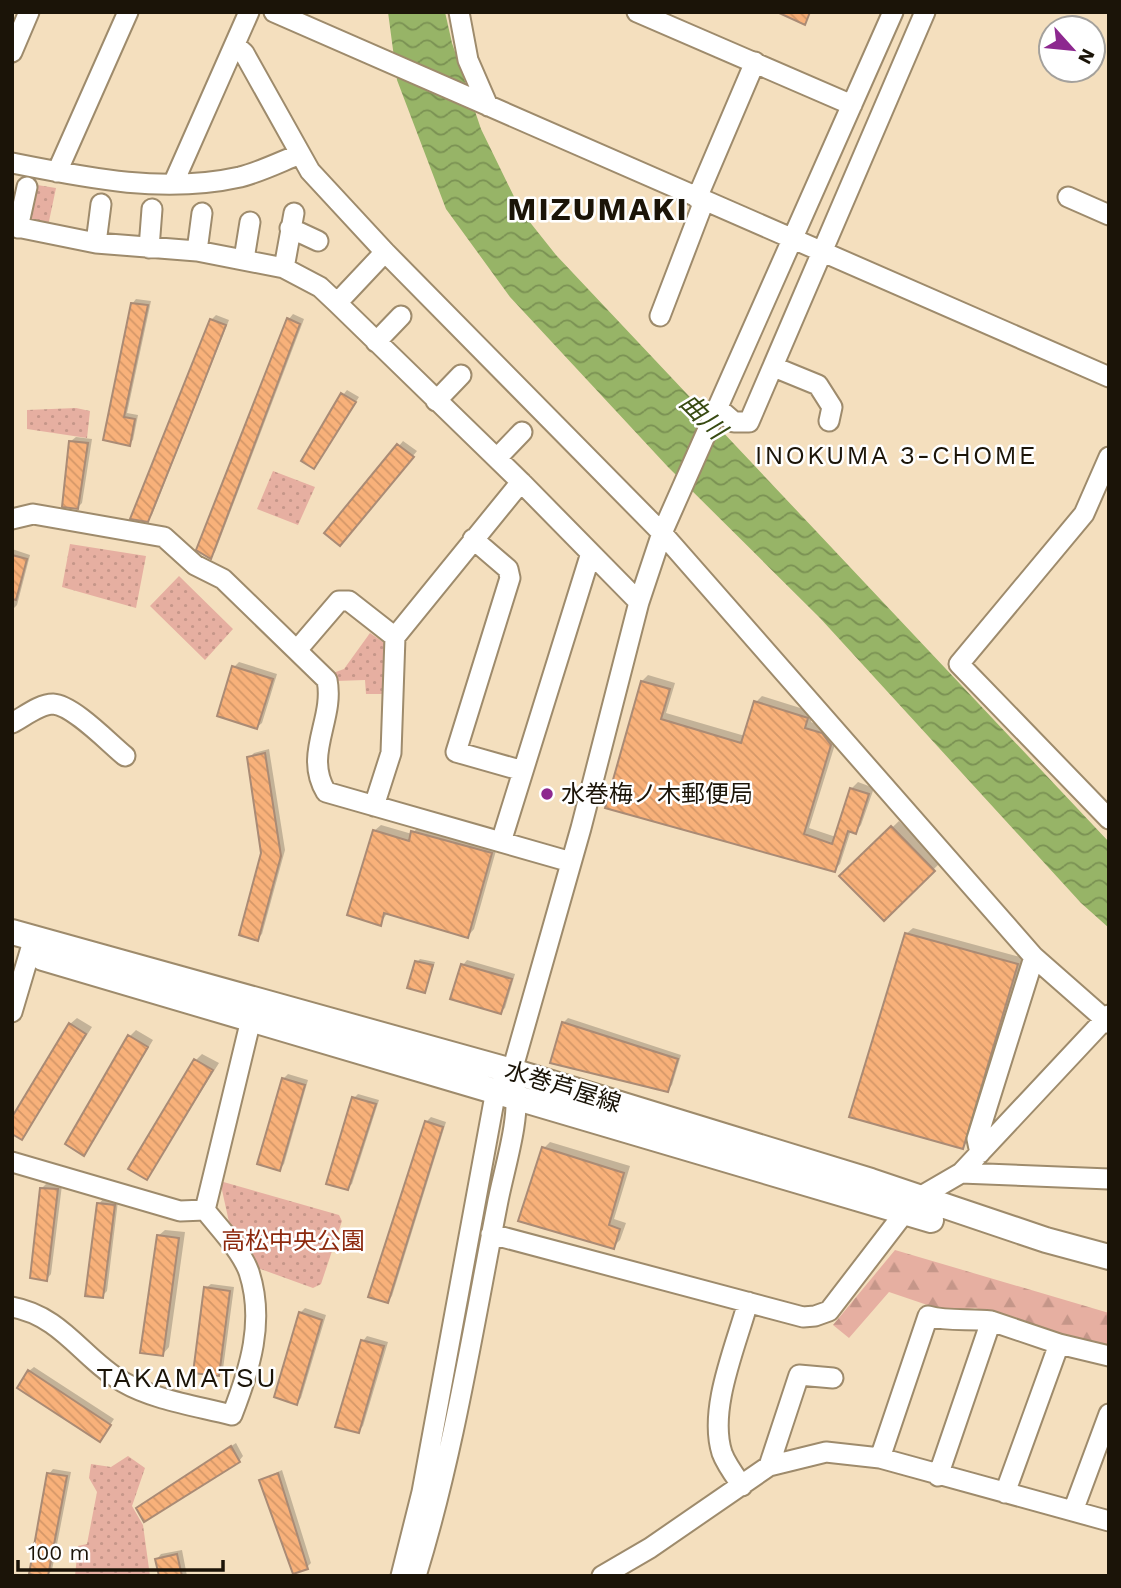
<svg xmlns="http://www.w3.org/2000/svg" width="1121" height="1588" font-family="'Work Sans','Noto Sans JP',sans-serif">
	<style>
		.forest { fill: url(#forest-firs) }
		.park { fill: url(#park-dots) }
		.water { fill: url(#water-waves) }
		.shadow { fill: #0003 }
		.building { fill: url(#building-back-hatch); stroke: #aa8b75; stroke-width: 2 }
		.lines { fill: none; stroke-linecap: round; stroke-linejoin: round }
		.minor-casing { stroke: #9e8b6c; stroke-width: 23 }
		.major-casing { stroke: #9e8b6c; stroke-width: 28 }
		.minor { stroke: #fff; stroke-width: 19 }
		.major { stroke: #fff; stroke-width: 24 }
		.poi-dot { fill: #8d288f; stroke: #fff; stroke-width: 2.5 }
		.labels { text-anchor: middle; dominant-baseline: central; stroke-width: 5; stroke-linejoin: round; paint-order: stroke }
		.poi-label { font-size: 24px; fill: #1b1408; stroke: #fff; text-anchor: start }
		.street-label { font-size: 24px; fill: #1b1408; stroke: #fff }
		.park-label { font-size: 24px; fill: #8d2a0f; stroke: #fff }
		.water-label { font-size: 26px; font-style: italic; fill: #384a12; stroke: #fff }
		.neighbourhood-label { font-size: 26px; letter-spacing: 2px; fill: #1b1408; stroke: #fff }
		.quarter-label { font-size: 28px; letter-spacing: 2px; fill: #1b1408; stroke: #fff }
		.district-label { font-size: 32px; font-weight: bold; letter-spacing: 2px; fill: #1b1408; stroke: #fff }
	</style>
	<defs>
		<pattern id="forest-firs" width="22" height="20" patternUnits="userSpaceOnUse" patternTransform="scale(1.75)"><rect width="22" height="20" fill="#e6afa1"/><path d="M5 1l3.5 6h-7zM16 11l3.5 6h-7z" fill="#c59689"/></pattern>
		<pattern id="park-dots" width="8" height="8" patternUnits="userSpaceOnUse" patternTransform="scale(1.75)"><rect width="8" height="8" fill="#e6afa1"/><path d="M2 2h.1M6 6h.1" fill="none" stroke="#c59689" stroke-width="1.8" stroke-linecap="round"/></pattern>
		<pattern id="water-waves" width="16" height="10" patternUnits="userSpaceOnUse" patternTransform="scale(1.75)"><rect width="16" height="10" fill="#97b467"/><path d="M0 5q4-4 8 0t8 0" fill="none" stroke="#7a9153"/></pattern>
		<pattern id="building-back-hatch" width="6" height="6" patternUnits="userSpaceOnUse" patternTransform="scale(1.75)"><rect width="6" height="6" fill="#f8b17a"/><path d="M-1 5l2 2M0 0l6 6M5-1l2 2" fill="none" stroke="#d49768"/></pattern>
	</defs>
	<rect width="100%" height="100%" fill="#f4dfbe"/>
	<path class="forest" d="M895,1250L1109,1313V1348L975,1308L948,1312L889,1292L849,1338L833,1325Z"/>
	<path class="park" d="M31,184L56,188L48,226L24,222Z
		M76,408L90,411L87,438L27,429V410Z
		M273,471L315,487L298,525L257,509Z
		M70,544L146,556L136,608L62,587Z
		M179,576L233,629L205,660L150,606Z
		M370,633L386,644L384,694H366L365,680L336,681L333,673L344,669Z
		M220,1181L339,1215L342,1221L321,1284L313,1288L255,1267L229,1222Z
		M128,1456L145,1468L132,1506L143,1525L150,1576H75L78,1546L87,1544L97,1492L89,1478L91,1464L111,1467Z"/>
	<path class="water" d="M388,12H445L452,43L481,129L521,211L556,255L1109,842V928L1081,903L820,618L668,467L510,297L446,209L397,80Z"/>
	<path class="shadow" d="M136,299L151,301L127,413L138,415L133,440L129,444L105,439L132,304Z
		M293,314L304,319L215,552L210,557L198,549L289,319Z
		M216,315L229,320L152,515L147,520L211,320Z
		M347,390L359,397L314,467L343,395Z
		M76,437L92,439L82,503L77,508L71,441Z
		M403,441L417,451L344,539L327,533Z
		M12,549L30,555L17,605L12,610Z
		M239,662L277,674L262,723L257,727L219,715L234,667Z
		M648,675L675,683L666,713L745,736L756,702L762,696L813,712L811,722L828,728L837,738L809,828L836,837L852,788L858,782L874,788L861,825L855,832L851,830L840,864L834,870L607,807L642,681Z
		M269,749L285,850L262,934L257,939L263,853L249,758L254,753Z
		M899,821L940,863L884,918L842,876Z
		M381,825L412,834L420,825L497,847L474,929L468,936L388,912L380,924L374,831Z
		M913,928L1024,958L969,1140L963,1147L906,934Z
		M420,959L435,962L425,991L417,962Z
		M467,960L515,974L505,1008L500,1012L463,965Z
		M77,1018L92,1027L22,1138L70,1024Z
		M568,1018L681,1055L672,1085L668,1090L563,1023Z
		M136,1030L153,1040L84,1154L129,1037Z
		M202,1054L219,1063L147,1178L195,1061Z
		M288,1074L308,1080L284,1164L280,1169L283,1079Z
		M358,1094L379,1100L352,1184L347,1188L354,1098Z
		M431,1117L446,1122L392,1296L388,1301L426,1122Z
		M550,1142L630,1166L614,1219L626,1223L620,1240L613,1247L544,1148Z
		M46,1184L62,1185L51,1274L47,1279L42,1188Z
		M103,1199L118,1201L107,1291L102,1296L99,1204Z
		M165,1230L185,1232L169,1347L163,1354L158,1236Z
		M211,1284L234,1287L223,1369L218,1374L206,1288Z
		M305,1308L326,1315L301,1398L297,1403L300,1313Z
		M367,1336L388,1342L363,1426L358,1431L363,1341Z
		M34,1367L114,1419L100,1440L29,1371Z
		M236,1443L243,1456L239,1461L143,1504Z
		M53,1469L71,1472L52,1570L47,1575L49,1474Z
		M282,1470L311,1563L307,1567L261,1480Z
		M182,1550L187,1576H161L157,1559L161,1554Z"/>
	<path class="building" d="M777,12H810L805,25Z
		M131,303L148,305L124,417L135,419L130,446L103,440Z
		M287,318L300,324L211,559L196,550Z
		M210,319L226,325L185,430L148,522L130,519Z
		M341,393L356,402L314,469L301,461Z
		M69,441L88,443L78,509L62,507Z
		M397,444L414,457L340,546L324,533Z
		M12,555L27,559L16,600L12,599Z
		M232,666L273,679L257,729L217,716Z
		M641,681L670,689L661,719L741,743L754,701L808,718L805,728L822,733L831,745L804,834L832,844L850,788L869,794L856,834L848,831L835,872L605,808Z
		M265,753L281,856L258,941L239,935L261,853L247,757Z
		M891,826L935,871L884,921L839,876Z
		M373,830L409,841L411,831L492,853L468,938L384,913L381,926L347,915Z
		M905,933L1018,964L963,1149L849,1117Z
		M415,961L433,965L425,993L407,988Z
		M461,964L512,979L501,1014L450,999Z
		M562,1022L678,1059L668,1092L550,1063Z
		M69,1023L86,1034L22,1140L12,1134V1117Z
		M128,1035L148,1047L84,1156L65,1144Z
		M194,1059L213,1070L147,1180L128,1169Z
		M282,1078L305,1085L280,1171L257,1164Z
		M352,1097L376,1104L348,1190L326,1184Z
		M425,1121L443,1127L388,1303L368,1297Z
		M542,1147L624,1173L609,1225L620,1229L614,1249L518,1221Z
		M40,1188L58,1189L47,1281L30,1278Z
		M97,1203L115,1205L103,1298L85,1296Z
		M157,1235L179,1238L163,1356L140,1353Z
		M204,1287L230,1291L219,1376L193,1373Z
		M299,1312L322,1320L297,1405L274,1397Z
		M361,1340L384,1346L359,1433L335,1427Z
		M28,1370L111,1425L100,1442L17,1388Z
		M231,1446L240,1462L144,1522L136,1508Z
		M47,1473L67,1476L48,1576H40L29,1574Z
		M278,1473L308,1569L293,1574L259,1480Z
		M177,1554L182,1576H159L155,1559Z"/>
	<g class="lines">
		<defs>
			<path id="minor" d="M274,12L1109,377
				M459,12L468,60L488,106
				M637,12L852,105
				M235,45L244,53L310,171L385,252L662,533L1034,957L1109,1023
				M12,52L29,12
				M12,163C87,178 164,194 240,177C260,172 280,162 300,154
				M57,172L128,12
				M173,184L249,12
				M1068,197L1109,215
				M697,198L755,62
				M12,226L96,243L197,251L284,268L320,287L337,303L521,482L639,602
				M18,228L27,187
				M290,228L318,241
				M96,243L101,204
				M149,248L152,209
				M197,251L202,213
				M244,259L250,222
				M284,268L294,213
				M337,303L385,252
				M660,316L704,201
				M376,342L401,316
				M774,367L818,385L832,407L829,421
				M436,401L461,375
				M719,409L734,422H749L925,12
				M1109,457L1084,514L959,664L1109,819
				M497,458L522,432
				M12,519L33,514L164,537L195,565L223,579L327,680C335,719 303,754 326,792L571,862
				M473,539L508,569L510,578L456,752L523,771
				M297,650L339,601H349L395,637
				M12,723C24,717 39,704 53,704C73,705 109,743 125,756
				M374,806L391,753L395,637L521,482
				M501,842L590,556
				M12,1012L34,938
				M980,1153L977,1139L1034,957
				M12,1162L180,1211L205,1210L254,1007
				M961,1173L1109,1179
				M491,1234L803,1317L815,1316L829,1311L905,1212L918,1198L961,1173L1109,1015
				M12,1307C62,1316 83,1359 123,1382C154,1400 197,1406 232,1415C250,1369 265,1321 249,1272C241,1250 219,1228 205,1210
				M880,1458L928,1316C950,1322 969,1318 991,1321
				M769,1466L799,1375L833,1378
				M938,1476L991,1321L1059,1344L1109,1356
				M742,1486C735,1476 726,1464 722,1453C708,1409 736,1346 748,1302
				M1005,1493L1059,1344
				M1073,1511L1109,1414
				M401,1576L422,1492L496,1090L512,1071L581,828L639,602L662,533L893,12
				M416,1576C453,1456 473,1329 497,1206C503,1172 521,1119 515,1086
				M602,1576L650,1548L769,1466L826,1452L880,1458L1109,1521"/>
			<path id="major" d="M12,932L512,1071L871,1181L1046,1240L1109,1257
				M43,958L931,1220"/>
		</defs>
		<use href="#minor" class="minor-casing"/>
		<use href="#major" class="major-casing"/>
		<use href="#minor" class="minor"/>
		<use href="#major" class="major"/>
	</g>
	<circle class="poi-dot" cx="547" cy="794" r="7"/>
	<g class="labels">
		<g class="poi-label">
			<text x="561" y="794">水巻梅ノ木郵便局</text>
		</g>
		<g class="street-label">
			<text transform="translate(563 1087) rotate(17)">水巻芦屋線</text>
		</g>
		<g class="park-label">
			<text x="293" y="1241">高松中央公園</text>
		</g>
		<g class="water-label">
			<text transform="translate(703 416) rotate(45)">曲川</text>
		</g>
		<g class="neighbourhood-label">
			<text x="896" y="455">INOKUMA 3-CHOME</text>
		</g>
		<g class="quarter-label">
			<text x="187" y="1377">TAKAMATSU</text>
		</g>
		<g class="district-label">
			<text x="598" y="209">MIZUMAKI</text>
		</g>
	</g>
	<rect width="1121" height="1588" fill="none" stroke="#1b1408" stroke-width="28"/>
	<g transform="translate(1072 49) rotate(117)"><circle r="33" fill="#ffffff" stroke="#a4a19c" stroke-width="2"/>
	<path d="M0-5L12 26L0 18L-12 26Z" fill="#8d288f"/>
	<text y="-10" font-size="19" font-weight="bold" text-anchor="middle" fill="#1b1408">N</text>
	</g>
	<path d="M18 1560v10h205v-10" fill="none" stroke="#1b1408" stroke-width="3.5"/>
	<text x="28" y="1560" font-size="21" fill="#1b1408" stroke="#ffffff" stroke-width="5" paint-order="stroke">100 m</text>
</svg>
